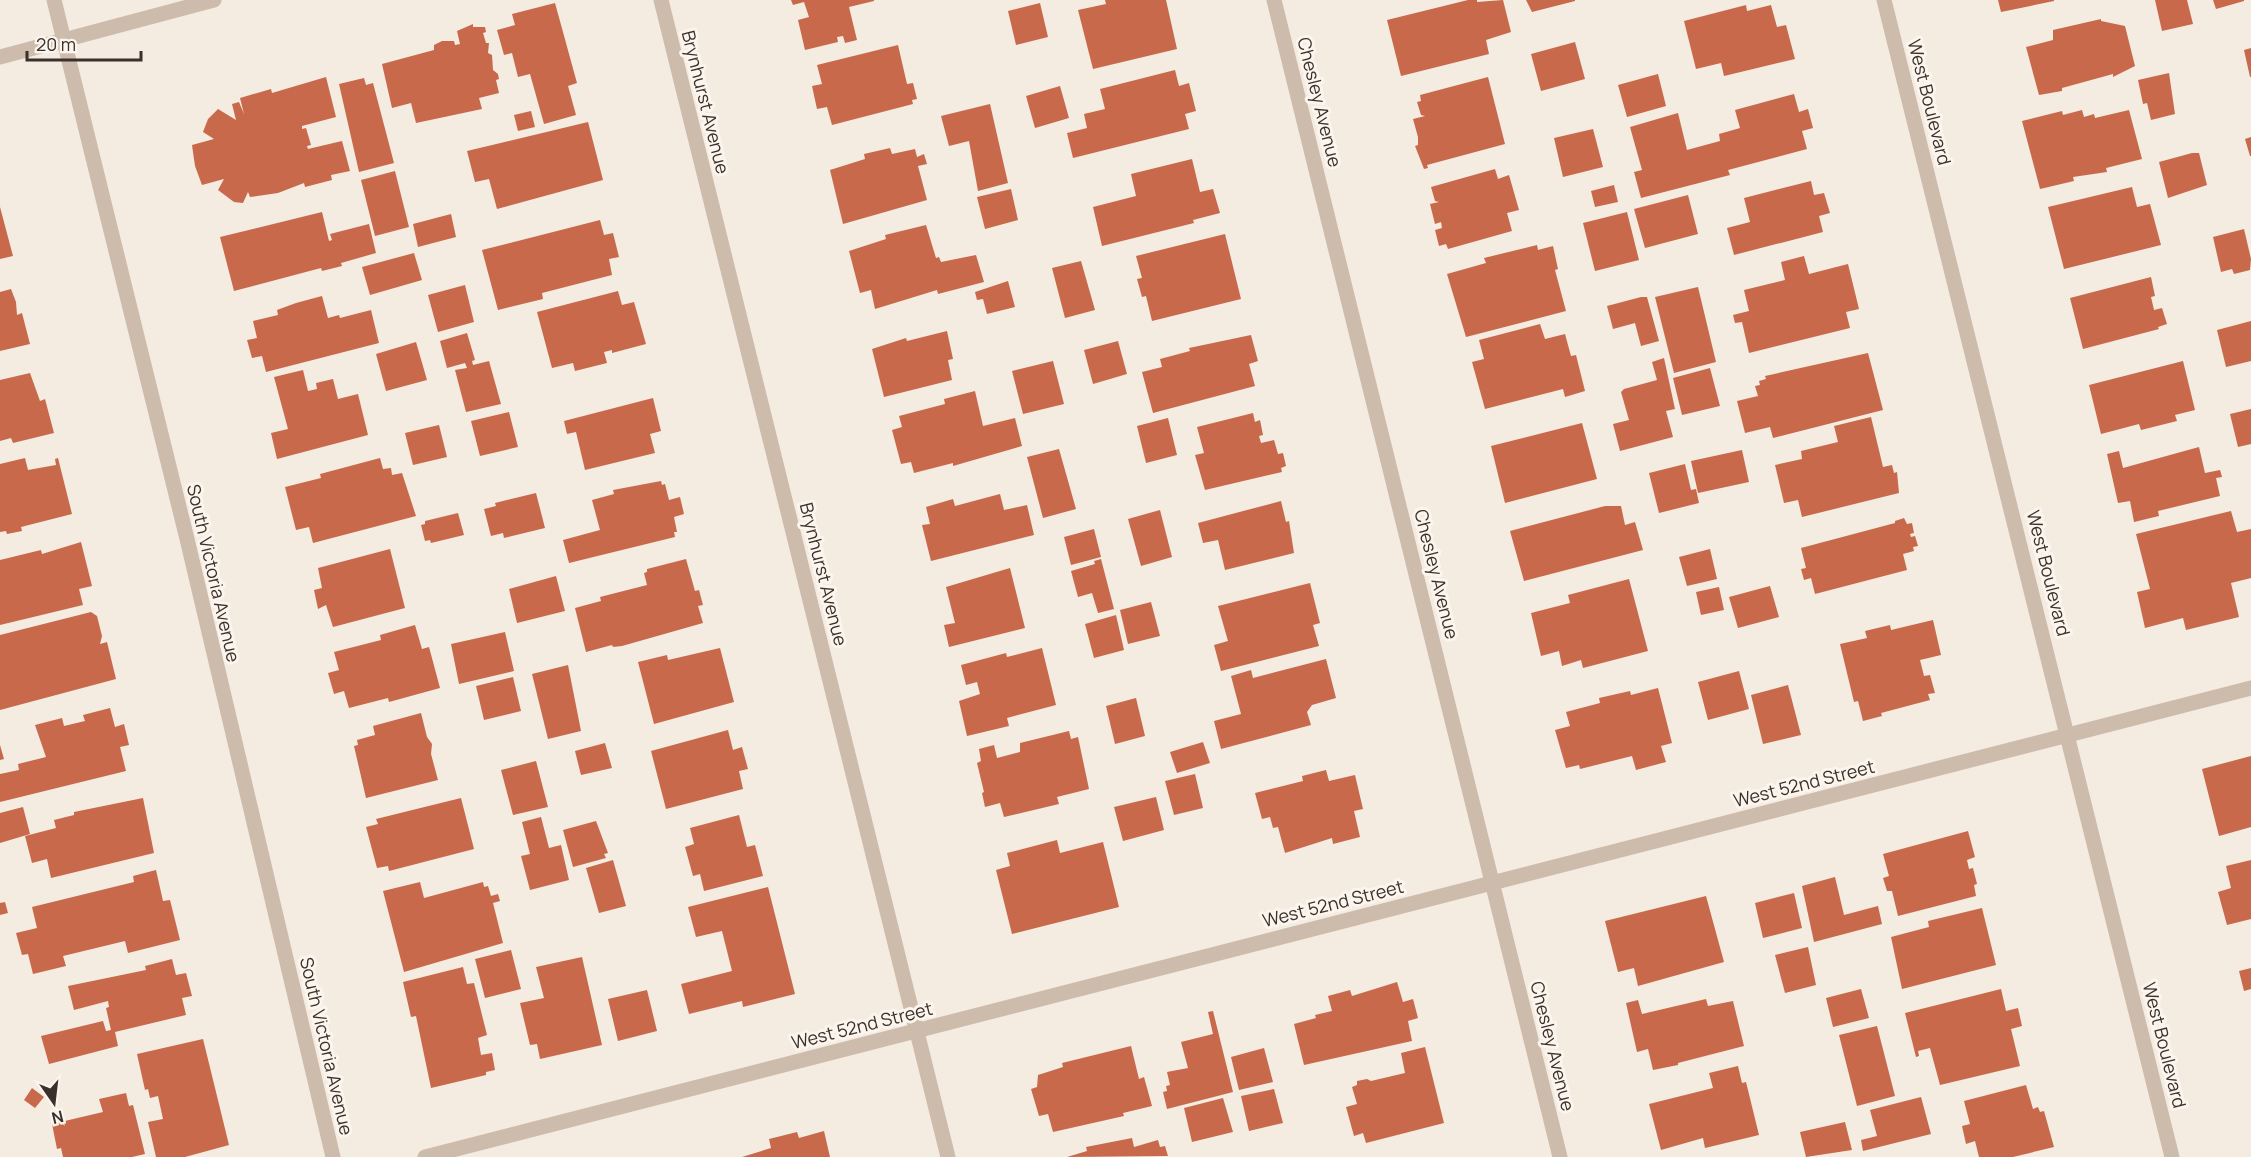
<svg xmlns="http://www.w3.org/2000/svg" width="2251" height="1157" font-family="Manrope,sans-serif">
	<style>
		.building { fill: #c8694b }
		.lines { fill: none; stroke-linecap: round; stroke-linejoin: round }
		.minor { stroke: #cdbbac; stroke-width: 15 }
		.tertiary { stroke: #cdbbac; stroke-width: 15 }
		.labels { text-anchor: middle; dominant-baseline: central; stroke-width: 6; stroke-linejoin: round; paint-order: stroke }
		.street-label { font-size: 18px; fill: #3b302b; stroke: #fbf5ee }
	</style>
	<rect width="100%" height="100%" fill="#f4ebe1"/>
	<path class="building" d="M791,0H874V1L849,7L857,40L845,43L843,36L837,37L838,42L805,50L798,20L809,17L804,2L793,5Z
		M1105,0H1166L1177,49L1093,69L1078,10L1106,4Z
		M1468,0H1477V2L1503,0L1511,32L1486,40L1489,54L1401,76L1387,20Z
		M1526,0H1575V1L1532,12Z
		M1998,0H2054V1L2001,12Z
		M2155,0H2187L2193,24L2162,31Z
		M2213,0H2244V1L2216,9Z
		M555,3L577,83L568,86L576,115L544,124L530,74L518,77L512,53L504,55L497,30L515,25L512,14Z
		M1040,3L1048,37L1016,45L1008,11Z
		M1746,5L1747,11L1771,5L1777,27L1786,25L1795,59L1724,76L1721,63L1696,69L1684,21Z
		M2101,19V21L2125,26L2135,66L2113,77V74L2062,88V91L2039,95L2026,47L2053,40V30Z
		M473,24V27H485L486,32L483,33L486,43H489L488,53L492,55L493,70L498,74L499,79L496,80L499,93L479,98L482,109L416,123L411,103L392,108L382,64L434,50V45L442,41H454L455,45L460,44L457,31Z
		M1575,42L1585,79L1541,91L1531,54Z
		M898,45L907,84L913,83L917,99L912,100L913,104L832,125L827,107L817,109L812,86L822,84L817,65Z
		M2251,48V77H2250L2244,50Z
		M1175,70L1179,86L1189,83L1196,111L1185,114L1189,129L1073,158L1067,133L1087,128L1084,114L1105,109L1100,89Z
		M2169,73L2175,114L2151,120L2147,103L2143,104L2138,80Z
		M1658,74L1666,106L1627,117L1618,85Z
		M326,77L336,117L302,126V129L306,128L311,145L307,146L308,149L342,141L350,171L331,175L332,180L305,187L304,183L278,193L250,197L248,192L243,203L234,202L218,190L224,179L202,185L195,166L192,145L214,139L203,132L208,119L218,109L236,120L232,104L239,102L244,114L240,98L271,89L272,93Z
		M1488,77L1505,144L1427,165L1428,168L1424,169L1415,146L1418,145V137L1413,119L1425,116L1421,115L1417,102L1421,101L1420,95Z
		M364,78L366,85L373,83L394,163L359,172L339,84Z
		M1060,86L1069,118L1035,128L1026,96Z
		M1794,94L1799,112L1808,109L1813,128L1802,131L1807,149L1728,170L1730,175L1641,198L1634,172L1642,170L1630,127L1678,113L1687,150L1720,141L1719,134L1740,128L1735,110Z
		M990,104L1008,183L978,191L969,141L949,146L941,116Z
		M2082,110L2084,117L2094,114L2095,118L2129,110L2142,159L2106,168L2107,172L2073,177L2074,181L2040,189L2022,121L2062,111L2063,115Z
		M531,111L535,127L518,131L514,115Z
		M588,122L603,180L497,209L489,179L475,182L467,151Z
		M1593,129L1603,167L1563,177L1554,138Z
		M2251,137V156H2250L2245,139Z
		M890,148L892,154L915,149L917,157L924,154L927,164L918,166L927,200L843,224L830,170L865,159L864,154Z
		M2192,153H2199L2207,185L2168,198L2159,162Z
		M1192,159L1200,192L1213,189L1220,213L1193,220L1194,223L1102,246L1093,207L1136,196L1131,174Z
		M1495,169L1498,179L1509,175L1519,210L1507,213L1512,231L1448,249L1446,244L1439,246L1435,230L1442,228L1441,222L1435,224L1430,204L1439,202L1435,201L1431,187Z
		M395,171L409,227L375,236L361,180Z
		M1811,181L1814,195L1824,193L1830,213L1819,216L1823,232L1734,255L1727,228L1750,222L1744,198Z
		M1614,185L1618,202L1595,207L1591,191Z
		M2132,187L2137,207L2150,204L2161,245L2064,269L2048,207Z
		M1011,189L1018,220L985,229L977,197Z
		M1688,195L1698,234L1645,248L1634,209Z
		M0,207L13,256L0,259Z
		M322,212L329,241L332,240L330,234L369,224L376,253L341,263L342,266L322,271L321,268L234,291L220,237Z
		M1627,212L1639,260L1595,271L1583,223Z
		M451,214L456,237L418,247L413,224Z
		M600,220L604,235L613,233L619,257L609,259L612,275L542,293L543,299L498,310L482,250Z
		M926,225L936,258L939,257L941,262L976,255L984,282L938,294L937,290L875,309L871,290L860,293L849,251L886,239L885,235Z
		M2244,229L2251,259L2250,270L2234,274L2232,269L2221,272L2213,237Z
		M1225,234L1241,299L1152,321L1146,296L1142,297L1137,279L1142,278L1136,256Z
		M1537,245L1538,250L1553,246L1558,269L1555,270L1566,311L1466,337L1447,274L1486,263L1484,258Z
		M414,253L422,280L370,295L362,267Z
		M1804,256L1809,274L1848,264L1859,309L1846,312L1850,328L1749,353L1742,322L1735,323L1733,315L1749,311L1744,290L1785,280L1781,262Z
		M1081,261L1095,310L1065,318L1052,268Z
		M2151,277L2155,296L2151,297L2154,310L2162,308L2167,324L2158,327L2159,329L2083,349L2070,298Z
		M1008,281L1015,307L987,314L983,299L977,300L975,292Z
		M465,285L474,322L438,332L428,295Z
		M1698,287L1716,362L1674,373L1655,297Z
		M11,289L16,302L17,315L22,313L30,344L0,351V292Z
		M618,291L622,305L634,302L646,344L612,353V350L604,352L607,363L575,371L573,363L552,368L537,312Z
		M322,296L328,318L339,315L340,318L371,310L379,343L266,372L262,356L252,358L247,340L257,338L253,321L278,315L277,310L296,303Z
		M1641,297H1647L1659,341L1641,346L1635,323L1613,329L1607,306Z
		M2251,321V361L2226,367L2217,330Z
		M1540,324L1545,339L1565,334L1571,356L1576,355L1585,391L1565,397L1563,389L1485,409L1472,362L1484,359L1479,340Z
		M947,331L953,359L948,360L952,380L884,397L872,349L906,338L907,341Z
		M467,333L475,360L472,361L473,365L489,361L501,404L466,412L455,370L467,368L465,363L447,368L440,341Z
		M1251,335L1258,361L1249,364L1255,386L1153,413L1142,372L1162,367L1160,359L1190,351L1189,348Z
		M1118,341L1127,374L1093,384L1084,350Z
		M416,342L427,380L386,391L376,354Z
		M1868,353L1883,410L1773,438L1770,427L1745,433L1737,401L1758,396L1755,386L1760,385L1759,381L1766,379L1765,376Z
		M1664,358L1675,409L1666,411L1673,437L1620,451L1613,424L1629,420L1621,392L1624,389L1657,380L1652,362Z
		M1053,361L1064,404L1023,414L1012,371Z
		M2183,361L2195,410L2175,415L2177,421L2141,430L2139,424L2101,434L2089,385Z
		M1710,368L1720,406L1682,415L1673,378Z
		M303,370L308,391L317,389L316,383L333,379L338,399L358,394L368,435L277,459L271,433L288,429L274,377Z
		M30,373L40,401L45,399L54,433L13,443L11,438L0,441V380Z
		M975,391L983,426L1015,418L1022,446L953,466V463L914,473L911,462L901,464L892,430L902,427L899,416L945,404L944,399Z
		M653,398L661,431L650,434L655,453L585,470L576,432L567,434L564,421Z
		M2251,409V444L2238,447L2230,414Z
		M509,412L518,447L480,456L471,421Z
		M1253,413L1255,422L1260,420L1263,435L1259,436L1261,443L1274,440L1278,454L1283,453L1286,466L1281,468L1282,472L1205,490L1195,455L1204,453L1197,427Z
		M1871,417L1883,467L1892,465L1894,473L1897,472L1899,493L1802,517L1798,500L1784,503L1775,465L1802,459L1801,451L1838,442L1834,426Z
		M1168,418L1177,455L1146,463L1137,426Z
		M1582,423L1597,479L1505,503L1491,446Z
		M439,425L447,457L413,465L405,433Z
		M2199,447L2205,473L2220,470L2222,477L2216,478L2220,496L2158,511L2159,516L2134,522L2130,501L2118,503L2107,454L2119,451L2123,468Z
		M1059,449L1076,509L1043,518L1027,457Z
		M1742,450L1749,482L1698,493L1691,461Z
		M25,458L28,470L56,465L55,459L58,458L72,514L21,527L22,531L7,534L6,531L0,532V464Z
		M380,458L383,469L391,468L392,475L402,473L416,516L313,543L309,527L296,530L285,487L321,478L320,474Z
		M1685,464L1691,490L1696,489L1699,503L1659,513L1649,473Z
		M661,481L662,485L665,484L669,500L680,497L684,514L674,517L677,532H674L675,537L569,563L563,540L600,530L592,500L614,494L613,490Z
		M536,493L545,528L504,538L503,533L491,536L484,509L496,506L495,503Z
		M1000,494L1004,510L1027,505L1034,535L931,561L922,525L930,524L926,507L953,499L955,506Z
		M1281,501L1286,522L1289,521L1294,553L1225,570L1218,540L1203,543L1198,523Z
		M1605,506H1621L1625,525L1635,522L1643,550L1524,581L1510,531Z
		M1160,510L1172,557L1141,566L1128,519Z
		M2231,511L2237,532L2251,529V578L2231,583L2239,617L2186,630L2183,618L2145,628L2137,592L2150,589L2136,534Z
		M458,513L464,535L431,543L430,540L425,541L421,525L425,524V521Z
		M1904,518L1907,524L1912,523L1914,533L1910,534L1911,537L1915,536L1918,546L1913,547L1914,551L1903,554L1907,570L1815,594L1811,578L1804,580L1801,569L1806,568L1801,548L1895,523V521Z
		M1094,529L1101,557L1071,565L1064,537Z
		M81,542L92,586L79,589L83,605L0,625V560L41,550L42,554Z
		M390,549L405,608L333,627L326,605L318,609L314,590L322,588L318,568Z
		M1710,549L1717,579L1687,586L1679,557Z
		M686,559L695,591L699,590L703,605L698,606L703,623L622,646L613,647L612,645L586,652L575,608L601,601L600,597L647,585L644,573L647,572V569Z
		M1101,559L1114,609L1098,613L1092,593L1078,597L1071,571L1095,564L1094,561Z
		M1010,568L1025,628L949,647L944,625L955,623L946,587Z
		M556,576L565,611L517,623L509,589Z
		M1629,579L1648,651L1583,668L1581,660L1562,666L1559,651L1541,656L1531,613L1570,603L1568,595Z
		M1310,583L1320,623L1313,625L1319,646L1221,671L1214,645L1228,641L1218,606Z
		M1770,586L1779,617L1738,628L1729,597Z
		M1719,587L1724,610L1701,615L1696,592Z
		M1151,602L1160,636L1128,644L1120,610Z
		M91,612L97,616L102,636L100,644L107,642L116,679L0,710V635Z
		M1116,615L1124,650L1094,658L1085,624Z
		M1933,620L1941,655L1920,660L1924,676L1930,675L1935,693L1928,694L1930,700L1881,713L1882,716L1863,721L1858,701L1854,702L1840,644L1867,638L1865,631L1890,625L1891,630Z
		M415,625L422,649L429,647L440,688L389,702L388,698L349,708L344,691L334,694L328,673L339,670L334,652L381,640L380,635Z
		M505,632L514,671L459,684L451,644Z
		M720,648L734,702L654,724L638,662L667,655L668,660Z
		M1042,648L1056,705L1007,718L1009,726L967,736L959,701L980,694L977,682L966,685L961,665L1006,653L1007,657Z
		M1326,659L1336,698L1312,705L1307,712L1311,725L1221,749L1214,721L1241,714L1231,676L1251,670L1253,678Z
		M568,665L581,731L548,739L532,674Z
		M1739,671L1749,709L1708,720L1698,682Z
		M513,677L521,711L484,720L476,686Z
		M1788,685L1801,735L1763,744L1751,695Z
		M1658,688L1672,743L1661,746L1666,762L1636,770L1632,756L1580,769L1579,765L1566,768L1555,730L1570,726L1566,712L1600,703L1599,698L1630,691L1631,695Z
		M1136,698L1145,736L1115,744L1106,706Z
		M110,708L115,727L124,724L129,745L120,747L126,771L0,802V774L19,770L18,764L46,757L35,725L62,718L64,726L85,721L83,715Z
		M421,713L427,737L432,744L431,754L438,780L366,798L354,746L358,745L357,740L375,735L373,726Z
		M728,730L733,750L742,747L748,769L739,771L743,789L666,809L651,751Z
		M1069,731L1071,739L1078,737L1089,789L1057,797L1059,804L1004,817L1000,803L985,807L982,793L984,792L977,763L981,761L979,749L994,745L997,758L1020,752V743Z
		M1203,742L1210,763L1177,773L1170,752Z
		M605,743L612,768L581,775L575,751Z
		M0,745L4,759L0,760Z
		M2251,756V827L2219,836L2202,769Z
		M536,761L548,807L513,815L501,770Z
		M1326,770L1329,781L1355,775L1363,809L1354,811L1360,837L1333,844L1332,838L1285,853L1278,827L1273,828L1270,817L1262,819L1255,793L1303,781L1302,776Z
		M1195,774L1203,808L1174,815L1165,781Z
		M1156,797L1164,830L1123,841L1114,807Z
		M143,798L154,853L51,878L47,859L32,863L25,836L56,828L54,820L74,815V812Z
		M461,798L474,849L389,871L388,866L377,868L366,827L378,824L376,819Z
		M23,807L30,834L0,843V813Z
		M739,815L747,847L755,845L763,876L704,891L700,874L693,876L685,847L694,844L690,828Z
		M541,817L549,848L561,845L569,880L530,890L521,856L530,854L522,822Z
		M596,821L608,853L604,854L606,858L573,867L563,830Z
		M1968,831L1975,857L1967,860L1969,869L1973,868L1977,884L1974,885L1976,896L1898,916L1892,891H1887L1883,878L1889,876L1883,854Z
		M1057,840L1060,853L1103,842L1119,907L1012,934L996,870L1010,866L1007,853Z
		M613,860L626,906L599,913L586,868Z
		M2251,860V919L2227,925L2218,892L2231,888L2226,866Z
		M156,870L163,901L170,900L180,940L128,953L125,941L63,956L66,966L33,974L28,954L22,955L16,933L37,928L32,907L134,882L133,876Z
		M1835,877L1844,915L1878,906L1882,924L1814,942L1802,886Z
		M420,882L424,898L483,882L484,887L488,886L491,896L498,894L500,901L493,903L503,943L404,972L383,891Z
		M768,887L795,994L743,1007L742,1001L689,1014L681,984L732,971L722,931L696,937L688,907Z
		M1794,893L1802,928L1763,938L1755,903Z
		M1706,896L1724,962L1638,986L1634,968L1618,972L1605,921Z
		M5,902L8,913L0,915V903Z
		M1982,908L1996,965L1902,989L1891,937L1929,927L1928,921Z
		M1808,947L1816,985L1785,993L1775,955Z
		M511,950L521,989L485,998L475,959Z
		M582,957L602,1045L540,1059L537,1044L530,1045L520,1003L544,998L536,967Z
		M172,959L176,975L186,973L192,996L182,998L186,1015L115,1032L118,1046L49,1064L41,1036L103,1021L106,1031L111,1030L106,1008L109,1007L108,1001L74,1010L68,986L146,970L145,966Z
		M463,967L467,984L474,983L487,1035L478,1038L481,1055L492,1053L495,1070L486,1072V1075L431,1088L416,1016L411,1017L403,982Z
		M2251,968V989L2244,991L2239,971Z
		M1397,982L1403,1002L1413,999L1418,1018L1408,1021L1412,1041L1304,1065L1294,1024L1316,1018L1315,1015L1332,1011L1328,996L1350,990L1352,996Z
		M1861,989L1869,1018L1833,1027L1826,998Z
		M2001,989L2006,1011L2018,1008L2022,1026L2011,1029L2020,1066L1940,1085L1930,1048L1918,1051L1919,1056L1916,1057L1905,1013Z
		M647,990L657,1031L618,1041L608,999Z
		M1706,999L1708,1006L1733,1001L1744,1046L1678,1063V1065L1653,1070L1648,1049L1637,1052L1626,1003L1638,1000L1642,1014Z
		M1213,1011L1233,1092L1167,1109L1163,1092L1167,1091L1166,1086L1170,1085L1167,1072L1188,1068L1181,1042L1213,1034L1208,1012Z
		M1877,1026L1895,1096L1857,1106L1839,1035Z
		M203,1039L229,1145L185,1157H156L148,1122L163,1119L158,1096L150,1098L148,1089L145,1090L137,1054Z
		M1131,1046L1139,1079L1144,1077L1152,1106L1123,1113L1124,1116L1053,1132L1048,1114L1039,1116L1031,1089L1037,1087L1038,1075L1063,1067L1062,1063Z
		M1425,1047L1444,1123L1366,1143L1363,1133L1354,1136L1346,1107L1357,1104L1352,1087L1357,1085V1081L1367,1079L1371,1081L1405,1073L1401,1053Z
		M1264,1048L1273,1082L1239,1090L1231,1057Z
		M1738,1066L1742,1083L1746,1082L1759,1135L1705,1148L1703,1138L1661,1150L1649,1104L1713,1088L1709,1073Z
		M2026,1085L2033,1109L2038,1107L2040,1112L2044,1111L2054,1147L2013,1157H1979L1975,1141L1966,1144L1962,1126L1970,1124L1964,1101Z
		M32,1088L44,1097L35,1108L24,1100Z
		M1274,1089L1283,1123L1249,1131L1241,1096Z
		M126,1093L129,1106L133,1105L145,1154L132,1157H63L61,1148L57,1149L52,1124L103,1112L99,1099Z
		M1921,1097L1931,1134L1863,1151L1861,1140L1877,1136L1870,1110Z
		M1223,1098L1233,1132L1192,1142L1184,1108Z
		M1845,1122L1852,1150L1806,1157L1800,1132Z
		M824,1131L830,1157H742L771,1148L769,1139L797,1132L799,1138Z
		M1132,1138L1134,1147L1158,1140L1160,1147L1165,1146L1168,1156L1067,1157L1087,1151L1086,1147Z"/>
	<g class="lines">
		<path class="minor" d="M54,0L187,539L333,1157
			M661,0L948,1157
			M1274,0L1560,1157
			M425,1157L2251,688"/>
		<path class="tertiary" d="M1884,0L2172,1157
			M0,57L214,0"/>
	</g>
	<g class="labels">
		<g class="street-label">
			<text transform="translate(706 102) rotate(76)">Brynhurst Avenue</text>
			<text transform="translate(1320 102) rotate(76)">Chesley Avenue</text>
			<text transform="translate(1930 102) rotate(76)">West Boulevard</text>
			<text transform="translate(214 573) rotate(77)">South Victoria Avenue</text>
			<text transform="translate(2049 573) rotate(76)">West Boulevard</text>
			<text transform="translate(824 574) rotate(76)">Brynhurst Avenue</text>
			<text transform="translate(1437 574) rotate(76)">Chesley Avenue</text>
			<text transform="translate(1804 783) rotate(-14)">West 52nd Street</text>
			<text transform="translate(1333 903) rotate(-14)">West 52nd Street</text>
			<text transform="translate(862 1025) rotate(-14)">West 52nd Street</text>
			<text transform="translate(2165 1045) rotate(76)">West Boulevard</text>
			<text transform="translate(327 1046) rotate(77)">South Victoria Avenue</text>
			<text transform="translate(1553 1046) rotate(76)">Chesley Avenue</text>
		</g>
	</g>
	<g transform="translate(54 1103) rotate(166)" stroke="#fbf5ee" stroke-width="4.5" paint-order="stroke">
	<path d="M0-4.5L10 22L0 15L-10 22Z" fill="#3b302b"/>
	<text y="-9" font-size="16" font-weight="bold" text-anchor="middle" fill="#3b302b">N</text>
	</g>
	<path d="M27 51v9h114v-9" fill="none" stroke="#3b302b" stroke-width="3"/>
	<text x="36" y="51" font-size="18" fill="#3b302b" stroke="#fbf5ee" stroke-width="4.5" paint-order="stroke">20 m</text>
</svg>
